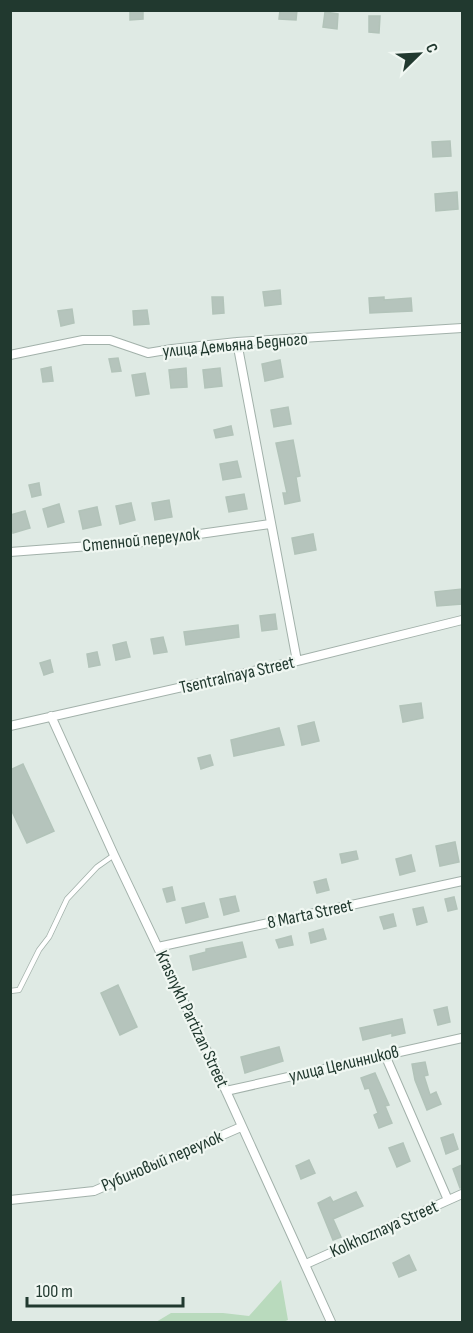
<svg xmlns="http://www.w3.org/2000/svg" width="473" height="1333" font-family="'Sofia Sans Condensed',sans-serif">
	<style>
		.green { fill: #b9dabd }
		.building { fill: #b5c4bc; stroke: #b2c3b9; stroke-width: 1.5 }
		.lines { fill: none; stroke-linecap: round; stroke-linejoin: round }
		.lane-casing { stroke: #a2b1aa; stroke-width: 6 }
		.street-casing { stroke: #a2b1aa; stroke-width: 10 }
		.lane { stroke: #fff; stroke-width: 4.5 }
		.street { stroke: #fff; stroke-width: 8 }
		.labels { text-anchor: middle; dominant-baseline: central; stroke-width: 4.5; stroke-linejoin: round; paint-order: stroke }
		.street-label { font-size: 18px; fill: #21392f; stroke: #f0f7f2 }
	</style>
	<rect width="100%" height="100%" fill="#dfeae4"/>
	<path class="green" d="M281,1280L288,1320L283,1322H156L171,1313H223L249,1316Z"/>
	<path class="building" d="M130,10H143V19L130,20Z
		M280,10H297L296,20L279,19Z
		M325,12L338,14L337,29L323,27Z
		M369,16H380L379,33L369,32Z
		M450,141L451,156L433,157L432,142Z
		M457,192L458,209L436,211L435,194Z
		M280,290L281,304L265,306L263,292Z
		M212,297H223L224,313L213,314Z
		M384,297V300L411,298L412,311L370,313L369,298Z
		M72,309L74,323L61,326L58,311Z
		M147,310L149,324L134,325L133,311Z
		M118,358L121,371L112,372L109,359Z
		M280,360L283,377L265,381L262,364Z
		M51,367L53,381L43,382L41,369Z
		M186,368L187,387L171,388L169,370Z
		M220,368L222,386L205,388L203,370Z
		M145,373L149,394L136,396L132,375Z
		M288,407L291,424L274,427L271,410Z
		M231,426L233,435L216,438L214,430Z
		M293,440L300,476L296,477L300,501L285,504L283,493H287L276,443Z
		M237,461L241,477L223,480L220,464Z
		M39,483L41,495L32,497L29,485Z
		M244,494L247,509L229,512L226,497Z
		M169,500L172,517L155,520L152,503Z
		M131,503L135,520L120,524L116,506Z
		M59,504L64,522L48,527L43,509Z
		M97,507L101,525L83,529L79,511Z
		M25,511L30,528L13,533L10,515Z
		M313,534L316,550L295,554L292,538Z
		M462,589V604L437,606L435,592Z
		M275,614L277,629L262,631L260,616Z
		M238,625L239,637L186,645L184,632Z
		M163,637L167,652L154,654L151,639Z
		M126,642L130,657L116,660L113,645Z
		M97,652L100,665L89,667L87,654Z
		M50,660L53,672L44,675L40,663Z
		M421,703L423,718L403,722L400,706Z
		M314,722L319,741L302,745L298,726Z
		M279,728L284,745L234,756L231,740Z
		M210,755L213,765L201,769L198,758Z
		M23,764L54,831L27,843L10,807V770Z
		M455,842L459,862L440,866L436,846Z
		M356,851L358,859L342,863L340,854Z
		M411,855L415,871L400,875L396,859Z
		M326,879L329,890L317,893L314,882Z
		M172,887L175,900L167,902L163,889Z
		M235,896L239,911L224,915L220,899Z
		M454,897L457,909L448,911L445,899Z
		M204,903L208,917L186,923L182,908Z
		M423,907L427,922L417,925L413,909Z
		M393,914L396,926L384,929L380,917Z
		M323,929L326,939L311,943L309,933Z
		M291,936L293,945L279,948L276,940Z
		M242,942L246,957L193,970L190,956L206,952V949Z
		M118,985L137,1027L120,1035L101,993Z
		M447,1007L450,1022L438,1025L434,1010Z
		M402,1019L405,1033L392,1036V1033L363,1040L360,1028Z
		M279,1047L283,1061L245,1073L241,1057Z
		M425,1062L428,1075L424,1076L430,1095L436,1092L441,1104L427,1110L415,1080L412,1064Z
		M375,1073L389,1105L385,1106L392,1123L379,1128L374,1115L378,1113L369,1088L365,1089L361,1078Z
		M453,1134L458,1149L446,1154L441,1138Z
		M403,1143L410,1161L397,1167L389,1148Z
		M309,1160L315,1173L301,1179L296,1166Z
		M462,1165V1188H460L453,1169Z
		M356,1192L363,1206L333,1219L341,1237L333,1240L318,1203L330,1197L333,1202Z
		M409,1255L416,1270L399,1277L393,1263Z"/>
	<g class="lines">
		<defs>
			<path id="lane" d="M10,991L19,990L39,950L49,937L67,899L97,867L114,855"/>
			<path id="street" d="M237,342L297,661
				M10,355L83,340H110L148,353L172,349L237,342L462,328
				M10,552L143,542L270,524
				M51,716L114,855L226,1091L331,1322
				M10,726L297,661L462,620
				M158,947L462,881
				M385,1055L448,1200
				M226,1091L462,1038
				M10,1200L94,1191L241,1127
				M306,1264L462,1194"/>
		</defs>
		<use href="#lane" class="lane-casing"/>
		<use href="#street" class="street-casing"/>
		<use href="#lane" class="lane"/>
		<use href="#street" class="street"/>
	</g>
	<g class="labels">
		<g class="street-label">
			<text transform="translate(235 345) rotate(-5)">улица Демьяна Бедного</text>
			<text transform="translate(141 540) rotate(-6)">Степной переулок</text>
			<text transform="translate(237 675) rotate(-13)">Tsentralnaya Street</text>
			<text transform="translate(310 914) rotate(-12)">8 Marta Street</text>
			<text transform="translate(192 1019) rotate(65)">Krasnykh Partizan Street</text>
			<text transform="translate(344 1064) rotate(-13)">улица Целинников</text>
			<text transform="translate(162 1161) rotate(-23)">Рубиновый переулок</text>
			<text transform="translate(384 1229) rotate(-24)">Kolkhoznaya Street</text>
		</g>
	</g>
	<rect width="473" height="1333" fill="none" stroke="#21392f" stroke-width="24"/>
	<g transform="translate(419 54) rotate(66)" stroke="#f0f7f2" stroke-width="4.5" paint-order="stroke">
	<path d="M0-4.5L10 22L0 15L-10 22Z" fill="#21392f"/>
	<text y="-9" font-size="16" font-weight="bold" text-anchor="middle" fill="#21392f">С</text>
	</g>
	<path d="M27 1297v9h156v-9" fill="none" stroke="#21392f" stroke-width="3"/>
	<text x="36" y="1297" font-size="18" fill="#21392f" stroke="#f0f7f2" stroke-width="4.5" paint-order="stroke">100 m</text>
</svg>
